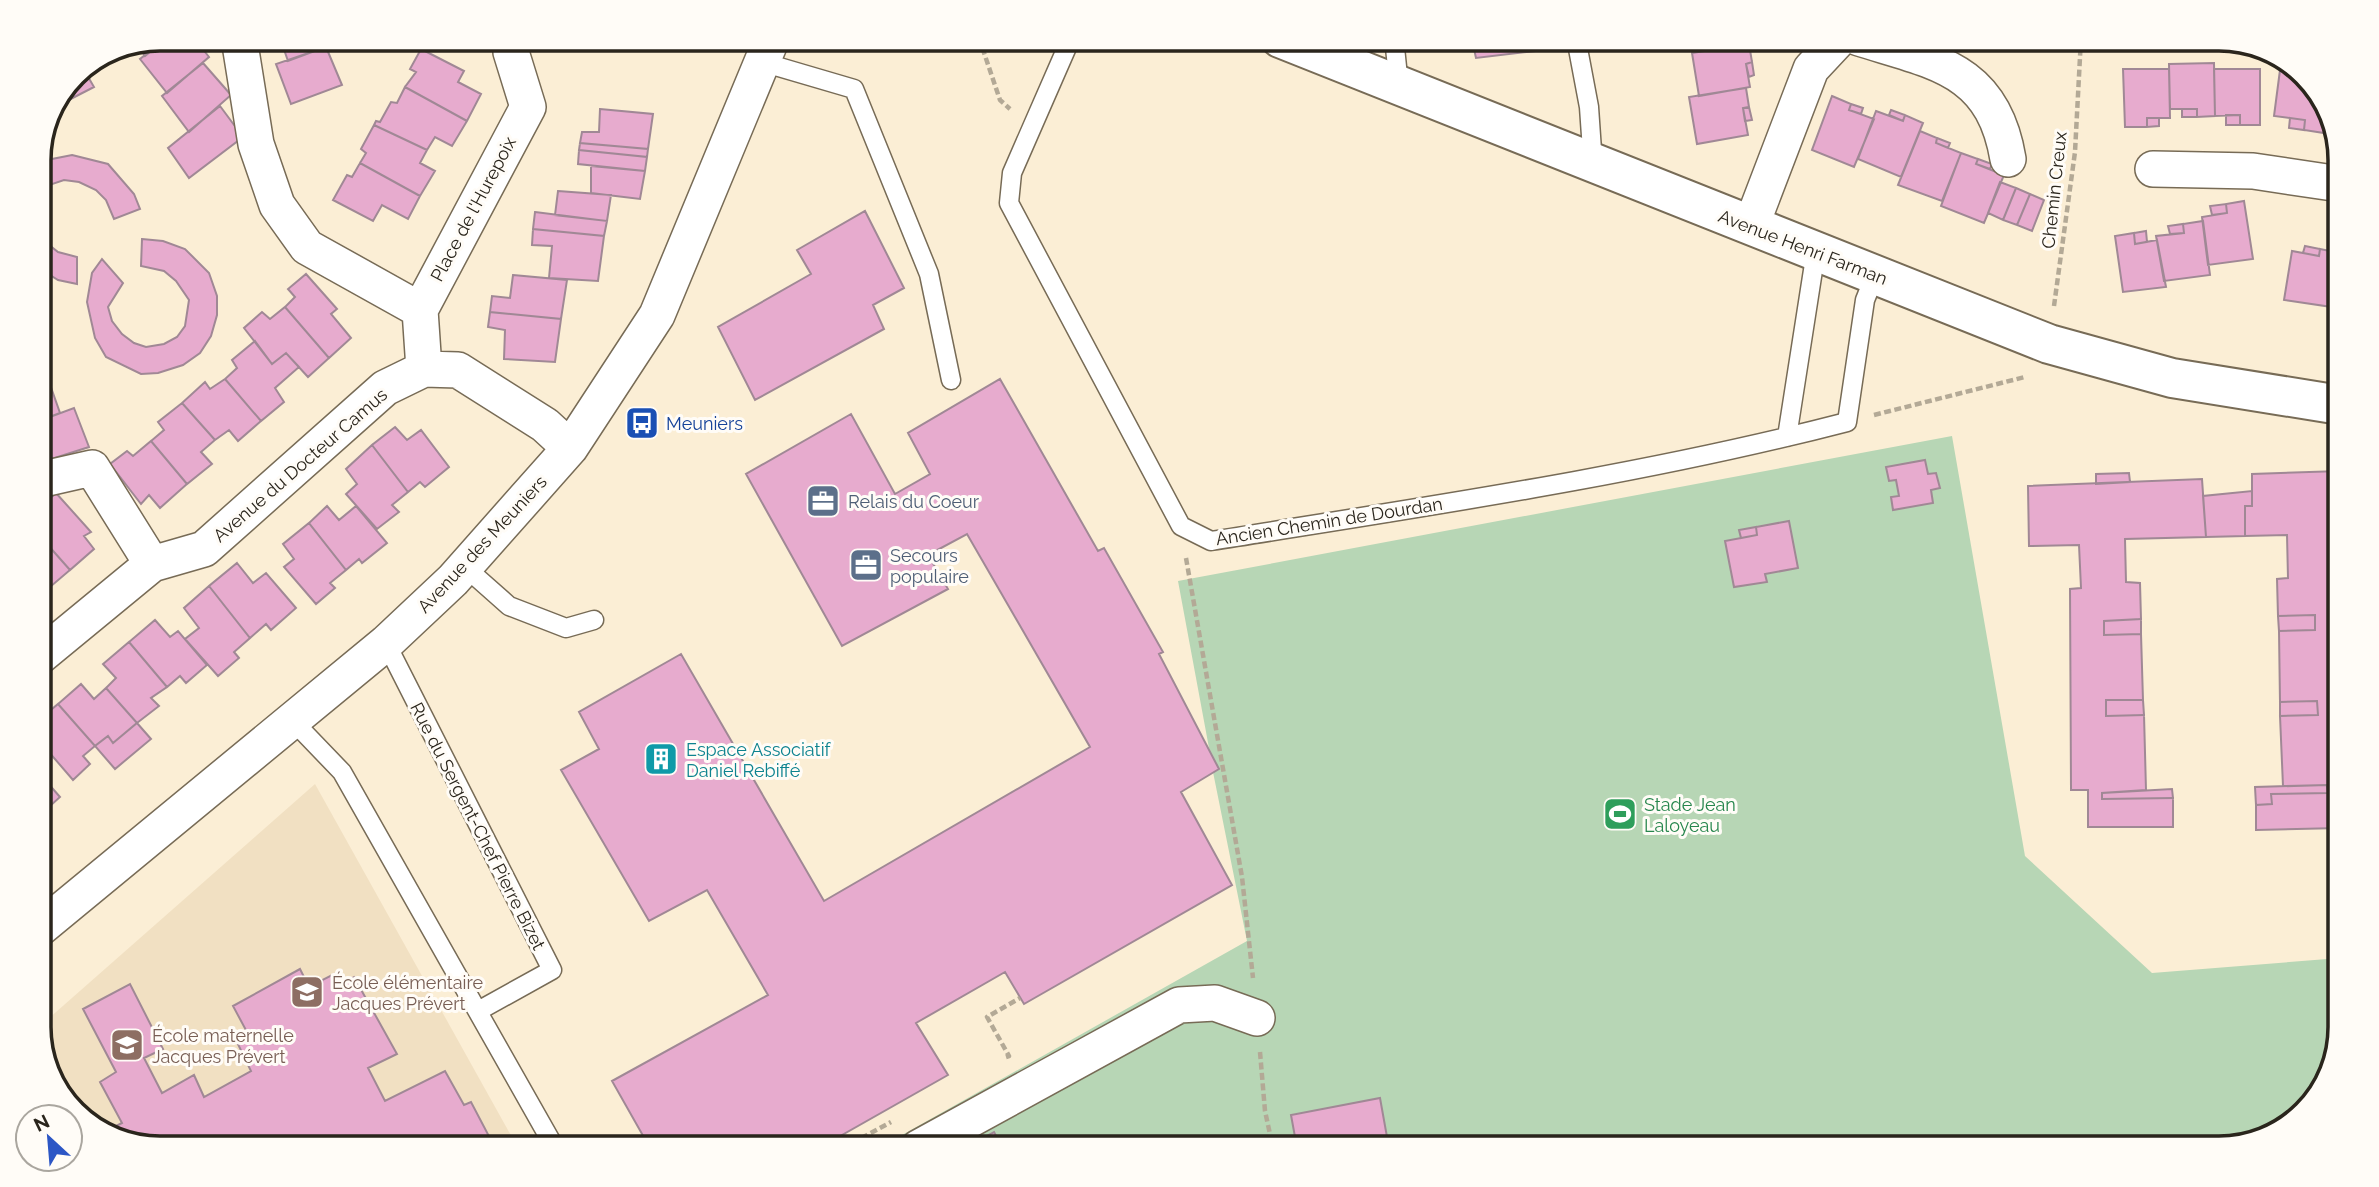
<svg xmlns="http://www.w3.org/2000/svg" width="2379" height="1187" font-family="Raleway,sans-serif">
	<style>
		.built { fill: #f1e0c2 }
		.green { fill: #b7d6b5 }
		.building { fill: #e7abce; stroke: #a08895; stroke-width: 2 }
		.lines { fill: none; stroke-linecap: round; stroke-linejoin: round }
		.lane-casing { stroke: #776b56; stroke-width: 21 }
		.street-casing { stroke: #776b56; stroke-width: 38 }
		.secondary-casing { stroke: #776b56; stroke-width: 42 }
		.path { stroke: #b3a996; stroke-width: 4.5; stroke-dasharray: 7 3.5; stroke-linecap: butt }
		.lane { stroke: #fff; stroke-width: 18 }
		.street { stroke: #fff; stroke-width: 35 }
		.secondary { stroke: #fff; stroke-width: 38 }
		.labels { text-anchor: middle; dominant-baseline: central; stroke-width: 6; stroke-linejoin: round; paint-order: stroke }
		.street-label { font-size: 18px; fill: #2a251c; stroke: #fffcf7 }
		.transit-label { font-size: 18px; fill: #164399; stroke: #fffcf7; text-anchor: start }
		.service-label { font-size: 18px; fill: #4e5e75; stroke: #fffcf7; text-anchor: start }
		.culture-label { font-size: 18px; fill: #0d838f; stroke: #fffcf7; text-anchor: start }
		.leisure-label { font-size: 18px; fill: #27864d; stroke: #fffcf7; text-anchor: start }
		.education-label { font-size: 18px; fill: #785e54; stroke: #fffcf7; text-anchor: start }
		.rim { fill: none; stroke: #2a251c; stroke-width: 3.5 }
	</style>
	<rect width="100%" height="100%" fill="#fbeed5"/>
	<path class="built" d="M315,784L518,1148H159L106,1136L59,1095L39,1036V1027Z"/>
	<path class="green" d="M1952,436L2025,856L2152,973L2340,958V1028L2328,1081L2286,1128L2220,1148H879L1247,941L1213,772L1219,769L1209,748L1178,581Z"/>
	<path class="building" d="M167,38L145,56L136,43L159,38Z
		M167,38H194L209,57L167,93L140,59Z
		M280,38H332L334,44L288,61Z
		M1473,38H1540V40L1474,49Z
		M1712,38H1764V41L1714,49Z
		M1534,41L1535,51L1476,58L1474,49Z
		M1749,44L1752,62L1746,64L1750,87L1699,96L1692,53Z
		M326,47L342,85L291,104L276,64Z
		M421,49L464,71L458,82L481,94L467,121L405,87L416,72L410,69Z
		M1752,62L1754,75L1749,77L1746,64Z
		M203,63L231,95L189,132L162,96Z
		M2214,63L2215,116L2197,117V109H2170L2169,64Z
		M83,68L94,87L61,104L74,74Z
		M2123,69H2169L2170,118H2147V127H2125Z
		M2214,69H2260V125H2240V115L2215,116Z
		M2280,70L2298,73L2320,92L2327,112L2324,133L2304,130L2305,120L2274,116Z
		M405,87L467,121L452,146L435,137L427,150L374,125L376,121L380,122L391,102L397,103Z
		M1746,88L1749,107L1743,108L1748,135L1697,144L1689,97Z
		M1832,96L1851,104L1849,110L1874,119L1854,167L1812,150Z
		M1851,104L1863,108L1861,114L1849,110Z
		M220,106L243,137L189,178L168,148Z
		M1749,107L1752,120L1745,121L1743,108Z
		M600,109L653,114L648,149L580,143L582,132H599Z
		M2182,109H2197V117H2182Z
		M1891,110L1905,115L1903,121L1889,115Z
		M1876,111L1903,121L1905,115L1923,123L1901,177L1858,159Z
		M2327,112L2334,134L2324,133Z
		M2226,115H2240V125H2226Z
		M2147,118H2159V126L2147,127Z
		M2290,118L2305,120L2304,130L2289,128Z
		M374,125L427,150L420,163L435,171L420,196L360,163L366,153L361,149Z
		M1920,131L1937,138L1936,143L1961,153L1942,201L1898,185Z
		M1937,138L1950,143L1948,148L1936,143Z
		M580,143L648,149L647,157L579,150Z
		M579,150L647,157L645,171L578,164Z
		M1961,153L1978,159L1976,164L2004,175L1984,223L1941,206Z
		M72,155L108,164L134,194L140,209L114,219L106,200L96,190L79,182L64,180L49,185L41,193L39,205V168L52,159Z
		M1978,159L1992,164L1990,169L1976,164Z
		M360,163L420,196L408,219L382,205L373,221L333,200L347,175L352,177Z
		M591,166L645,171L640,199L591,193Z
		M2000,182L2016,188L2003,220L1988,213Z
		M2016,188L2030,194L2017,225L2003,220Z
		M558,191L611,195L607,221L555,215Z
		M2030,194L2044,200L2032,231L2017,225Z
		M2244,201L2253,259L2208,265L2202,217L2227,213L2226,204Z
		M2226,204L2227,213L2212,215L2210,206Z
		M865,211L904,288L873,305L884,329L755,400L718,327L811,274L797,250Z
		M535,212L607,221L604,236L533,229Z
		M2203,221L2210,275L2164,281L2156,236L2184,233L2183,224Z
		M2183,224L2184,233L2170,234L2168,226Z
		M39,228L48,244L58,252L77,257V284L58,280L39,268Z
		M533,229L604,236L598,281L549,278L552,246L532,245Z
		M2146,231L2147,242L2135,244L2134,233Z
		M2134,233L2135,244L2157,240L2166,287L2123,292L2115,236Z
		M142,239L163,241L185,249L209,273L217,296V315L211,336L200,353L183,365L158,373L141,374L106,357L95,338L87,302L92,273L102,259L123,283L108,307L112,321L122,334L134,343L146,347L164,344L177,337L185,326L189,300L176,281L164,271L141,266Z
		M2305,246L2320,249L2319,256L2303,253Z
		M2320,249L2340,253L2332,307L2284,300L2292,251L2319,256Z
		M2340,253V299L2333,298Z
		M306,274L337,309L331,314L351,338L329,358L285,307L295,297L288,289Z
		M513,275L567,280L561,319L490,312L492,296L510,298Z
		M285,307L329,358L308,377L286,353L272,364L244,328L262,312L270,319Z
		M490,312L561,319L555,362L504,359L505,330L488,327Z
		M255,341L272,364L286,353L299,367L275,388L284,402L261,421L225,379L237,368L232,360Z
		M42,348L50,375L39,378V349Z
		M47,376L60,413L39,421V378Z
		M225,379L261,421L238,441L229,430L215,440L182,403L205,382L210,389Z
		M1000,379L1098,551L1104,548L1163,652L1159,654L1219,769L1181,792L1232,885L1024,1004L1005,972L916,1023L948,1075L819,1148H650L612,1081L768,995L707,890L649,921L561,770L599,749L579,712L681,654L824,901L1090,747L967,534L928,555L948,589L842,646L746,474L851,414L895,494L930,474L908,433Z
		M182,403L215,440L201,452L212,464L187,484L151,441L164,430L158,422Z
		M74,408L89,447L39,463V421Z
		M395,427L407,440L421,430L449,467L425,487L420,482L408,492L372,445Z
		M151,441L187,484L160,508L149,495L141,504L110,464L127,451L133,456Z
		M372,445L408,492L392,505L399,512L377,529L346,494L357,484L346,469Z
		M1925,460L1928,474L1936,473L1940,488L1931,490L1933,503L1893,510L1891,497L1899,496L1896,480L1889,481L1886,467Z
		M2340,471V533H2335L2336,577H2340V828L2256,830V805L2272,804L2271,794L2328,793L2327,785L2283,786L2280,716L2318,715L2317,701L2280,702L2279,631L2315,630V615L2278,616L2277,579L2288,578L2287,535L2245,536V506H2252V474Z
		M2129,473L2130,482L2096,484V474Z
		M2202,479L2206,537L2125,539L2126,582L2140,583L2141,619L2104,621V635L2141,634L2143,700H2106V716L2144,715L2146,790L2102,793V799L2173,798V827H2088V790H2071L2070,589L2081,588L2079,545L2029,546L2028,486Z
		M2252,491V506H2245V536L2206,537L2203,496Z
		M56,493L91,532L84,536L94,549L70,570L39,535V520L43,515L39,508Z
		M327,506L339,520L356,506L387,543L362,563L359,559L346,570L309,523Z
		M1789,521L1798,568L1765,574L1767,582L1734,587L1725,541L1757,535L1756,527Z
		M309,523L346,570L330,583L335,588L316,604L284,567L294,559L283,544Z
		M1756,527L1757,535L1741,538L1739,530Z
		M39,535L70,570L43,593L39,589Z
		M237,563L253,583L266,573L296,608L271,630L266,624L250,638L209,586Z
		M209,586L250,638L234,652L239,658L218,676L185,639L199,628L184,608Z
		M2315,615V630L2279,631L2278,616Z
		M2141,619V634L2104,635V621Z
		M155,620L170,637L178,631L207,665L186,683L180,676L167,687L129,642Z
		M129,642L167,687L151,698L159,706L137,723L106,688L116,678L103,664Z
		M81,684L94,699L106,688L137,723L113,743L108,736L95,746L58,704Z
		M2106,700H2143L2144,715L2106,716Z
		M2317,701L2318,715L2280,716V702Z
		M58,704L95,746L83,756L90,764L73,780L42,744L48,739L39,728V720Z
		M137,723L151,739L115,769L95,746L108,736L113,743Z
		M39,773L60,797L39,816Z
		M2327,785L2328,793L2271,794L2272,804L2256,805L2255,787Z
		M2172,789L2173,798L2102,799V793Z
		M300,969L309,987L334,974L340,985L354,977L397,1054L368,1068L385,1101L445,1071L464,1105L471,1102L492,1142L480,1148H310L304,1137L293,1142L295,1148H159L105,1136L104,1132L122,1123L100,1082L116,1072L83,1009L130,984L163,1049L144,1058L162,1093L194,1075L204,1097L251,1071L235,1038L247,1032L233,1006Z
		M1380,1098L1389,1148H1297L1291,1115Z
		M994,1132L1002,1147L972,1148L970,1145Z"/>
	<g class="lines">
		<defs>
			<path id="lane" d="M1071,38L1012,173L1009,203L1181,526L1211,541C1422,507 1639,476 1847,422L1865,300L1875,275
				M1394,38L1399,86
				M1576,38L1589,107L1593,165
				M762,62L854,89L929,274L951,380
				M1787,437L1816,251
				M465,567L509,606L566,628L594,620
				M386,643L552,970L478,1011
				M292,720L342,772L555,1148"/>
			<path id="street" d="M239,38L256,144L277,205L307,247L420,310
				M1859,38C1935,62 1993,68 2008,159
				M2153,169L2253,171L2340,184
				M1751,226L1811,69L1840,38
				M424,369L420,310L528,107L511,52
				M39,480L92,468L152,564
				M39,657L152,564L204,549L385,388L424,369L458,370L545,425L570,448
				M39,929L386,643L453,580L570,448L657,315L772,38
				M918,1148L1179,1005L1215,1003L1257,1018"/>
			<path id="secondary" d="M1280,38L2049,344L2172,378L2340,405"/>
		</defs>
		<use href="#lane" class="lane-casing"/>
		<use href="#street" class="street-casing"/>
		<use href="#secondary" class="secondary-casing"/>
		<path class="path" d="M979,38L1000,100L1010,109
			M2054,306L2075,152L2081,38
			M1874,415L2025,377
			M1186,558L1242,877L1253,978
			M1260,1052L1265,1111L1273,1148
			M1006,1057L1009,1056L987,1017L1020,998
			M843,1148L891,1122"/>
		<use href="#lane" class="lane"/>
		<use href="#street" class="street"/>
		<use href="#secondary" class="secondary"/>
	</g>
	<defs>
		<symbol id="bus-square" viewBox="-11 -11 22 22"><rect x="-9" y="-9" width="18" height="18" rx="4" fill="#1a4fb4" stroke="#fffcf7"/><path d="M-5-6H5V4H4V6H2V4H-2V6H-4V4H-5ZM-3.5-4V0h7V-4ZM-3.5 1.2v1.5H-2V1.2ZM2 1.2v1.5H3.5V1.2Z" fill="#fff"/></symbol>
		<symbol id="office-square" viewBox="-11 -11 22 22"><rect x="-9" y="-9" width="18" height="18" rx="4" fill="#5c6f8a" stroke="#fffcf7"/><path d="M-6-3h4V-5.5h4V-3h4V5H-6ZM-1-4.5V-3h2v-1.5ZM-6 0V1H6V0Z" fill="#fff"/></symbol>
		<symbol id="building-square" viewBox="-11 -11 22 22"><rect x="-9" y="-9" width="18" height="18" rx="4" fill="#0f9aa8" stroke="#fffcf7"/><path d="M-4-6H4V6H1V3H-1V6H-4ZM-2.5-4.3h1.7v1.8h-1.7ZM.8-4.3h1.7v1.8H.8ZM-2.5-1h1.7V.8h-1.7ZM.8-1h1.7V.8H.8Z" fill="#fff"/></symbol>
		<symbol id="stadium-square" viewBox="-11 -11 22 22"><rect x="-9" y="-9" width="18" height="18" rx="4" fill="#2e9e5b" stroke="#fffcf7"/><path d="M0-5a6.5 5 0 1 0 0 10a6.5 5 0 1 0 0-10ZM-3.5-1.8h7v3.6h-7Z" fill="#fff"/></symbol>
		<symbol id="school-square" viewBox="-11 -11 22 22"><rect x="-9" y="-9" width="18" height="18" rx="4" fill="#8d6e63" stroke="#fffcf7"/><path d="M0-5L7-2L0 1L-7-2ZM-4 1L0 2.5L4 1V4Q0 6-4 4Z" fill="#fff"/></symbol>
	</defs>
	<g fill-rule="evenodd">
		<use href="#bus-square" x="623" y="404" width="38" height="38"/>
		<use href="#office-square" x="804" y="482" width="38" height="38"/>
		<use href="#office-square" x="847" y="546" width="38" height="38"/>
		<use href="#building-square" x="642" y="740" width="38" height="38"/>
		<use href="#stadium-square" x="1601" y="795" width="38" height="38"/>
		<use href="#school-square" x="288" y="973" width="38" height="38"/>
		<use href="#school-square" x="108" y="1026" width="38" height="38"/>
	</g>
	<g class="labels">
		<g class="street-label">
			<text transform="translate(2054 190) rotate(-84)">Chemin Creux</text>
			<text transform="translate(473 209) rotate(-62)">Place de l'Hurepoix</text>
			<text transform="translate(1803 247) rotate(21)">Avenue Henri Farman</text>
			<text transform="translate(300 465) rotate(-41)">Avenue du Docteur Camus</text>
			<text transform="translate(1329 521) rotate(-9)">Ancien Chemin de Dourdan</text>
			<text transform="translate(482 544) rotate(-47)">Avenue des Meuniers</text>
			<text transform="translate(478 826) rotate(63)">Rue du Sergent-Chef Pierre Bizet</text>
		</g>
		<g class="transit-label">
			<text x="666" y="423">Meuniers</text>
		</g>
		<g class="service-label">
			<text x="848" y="501">Relais du Coeur</text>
			<text x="890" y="555">Secours<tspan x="890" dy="21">populaire</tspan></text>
		</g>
		<g class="culture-label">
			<text x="686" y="749">Espace Associatif<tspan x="686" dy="21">Daniel Rebiffé</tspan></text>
		</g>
		<g class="leisure-label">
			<text x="1644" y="804">Stade Jean<tspan x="1644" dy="21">Laloyeau</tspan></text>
		</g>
		<g class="education-label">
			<text x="332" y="982">École élémentaire<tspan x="332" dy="21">Jacques Prévert</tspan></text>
			<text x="152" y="1035">École maternelle<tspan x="152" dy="21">Jacques Prévert</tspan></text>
		</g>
	</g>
	<path d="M0 0H2379V1187H0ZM160 51H2219A109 109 0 0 1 2328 160V1027A109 109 0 0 1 2219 1136H160A109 109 0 0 1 51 1027V160A109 109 0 0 1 160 51Z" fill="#fffcf7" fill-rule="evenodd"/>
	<path class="rim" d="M160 51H2219A109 109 0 0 1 2328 160V1027A109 109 0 0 1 2219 1136H160A109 109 0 0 1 51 1027V160A109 109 0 0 1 160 51Z"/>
	<g transform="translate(49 1138) rotate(334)"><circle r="33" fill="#fffcf7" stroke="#aaa69f" stroke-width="2"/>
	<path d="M0-5L12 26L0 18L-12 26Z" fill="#2c56c5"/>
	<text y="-10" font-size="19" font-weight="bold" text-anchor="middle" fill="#2a251c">N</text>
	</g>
</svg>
